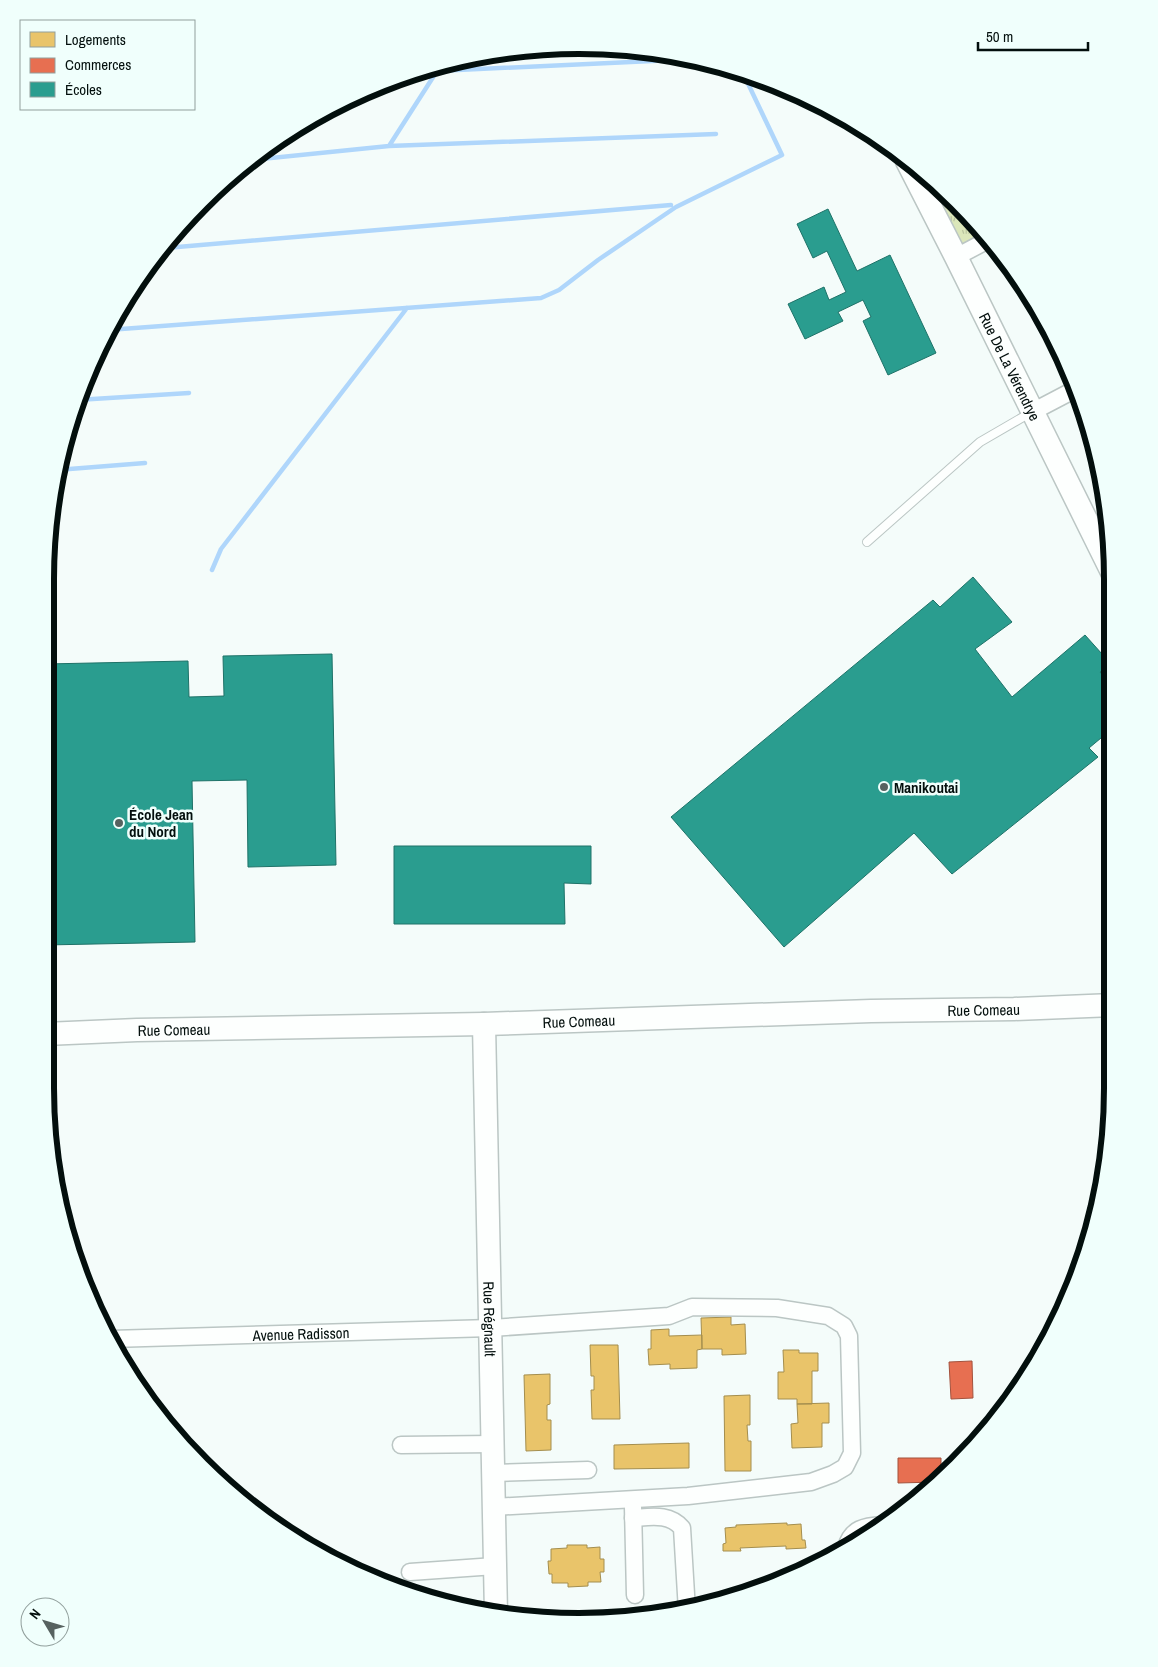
<svg xmlns="http://www.w3.org/2000/svg" width="1158" height="1667" font-family="'Archivo Narrow',sans-serif">
	<style>
		.park { fill: url(#park-tufts) }
		.homes { fill: #e9c46a; stroke: #a48e4e }
		.shops { fill: #e76f51; stroke: #a3523d }
		.schools { fill: #2a9d8f; stroke: #1e7268 }
		.lines { fill: none; stroke-linecap: round; stroke-linejoin: round }
		.stream { stroke: #afd6fb; stroke-width: 4.5 }
		.lane-casing { stroke: #bbc6c4; stroke-width: 10 }
		.street-casing { stroke: #bbc6c4; stroke-width: 19 }
		.secondary-casing { stroke: #bbc6c4; stroke-width: 25 }
		.lane { stroke: #fdfffe; stroke-width: 8 }
		.street { stroke: #fdfffe; stroke-width: 16 }
		.secondary { stroke: #fdfffe; stroke-width: 22 }
		.poi-dot { fill: #576260; stroke: #f0fffc; stroke-width: 2 }
		.labels { text-anchor: middle; dominant-baseline: central; stroke-width: 5; stroke-linejoin: round; paint-order: stroke }
		.street-label { font-size: 15px; fill: #030f0d; stroke: #f0fffc }
		.poi-label { font-size: 15px; font-weight: bold; fill: #030f0d; stroke: #f0fffc; text-anchor: start }
		.rim { fill: none; stroke: #030f0d; stroke-width: 6 }
	</style>
	<defs>
		<pattern id="park-tufts" width="24" height="20" patternUnits="userSpaceOnUse" patternTransform="scale(1.25)"><rect width="24" height="20" fill="#dbe7ba"/><path d="M3 7l-1-3M5 7V3M7 7l1-3M15 17l-1-3M17 17v-4M19 17l1-3" fill="none" stroke="#bac59f"/></pattern>
	</defs>
	<rect width="100%" height="100%" fill="#f4fcfa"/>
	<path class="park" d="M909,162L957,202L987,236L955,252Z"/>
	<path class="homes" d="M731,1317V1325L745,1324L746,1354L722,1355V1349H702L701,1318Z
		M669,1329V1336L702,1335V1349L697,1350V1368L670,1369V1364L649,1365L648,1349H651V1330Z
		M590,1345H618L620,1419H592L591,1390H594V1376H591Z
		M783,1350H799V1353H818V1371H812V1404H797V1399H778V1372H784Z
		M550,1374V1404L547,1405V1420H551V1450L526,1451L524,1375Z
		M750,1395V1425H747L748,1441H751V1471H725L724,1396Z
		M829,1403V1423H822V1447L792,1448L791,1424L798,1423L797,1404Z
		M689,1443V1468L614,1469V1445Z
		M787,1523V1525L801,1524L802,1540H805L806,1548L786,1549V1546L740,1548L741,1551H723V1544L726,1543L725,1528L736,1527V1525Z
		M567,1545H587V1548L600,1547V1559H604V1572H600L601,1582H588V1586L568,1587V1583H552V1574H549L548,1561H551V1549L567,1548Z
		M554,1617V1620L541,1619V1618Z"/>
	<path class="shops" d="M1104,1066H1113V1088L1110,1121H1108Z
		M972,1361L973,1398L951,1399L949,1362Z
		M976,1441L965,1455V1442Z
		M898,1458H941V1479L937,1482L898,1483Z"/>
	<path class="schools" d="M828,209L857,271L890,255L936,353L888,375L863,321L871,317L863,300L838,312L843,321L805,339L788,304L824,287L829,300L846,292L827,251L813,258L797,224Z
		M973,577L1012,622L975,649L1012,697L1085,635L1111,664L1100,672L1113,687V728L1089,748L1098,757L952,874L914,833L784,947L671,817L933,600L940,607Z
		M332,654L336,865L248,867L247,780L192,781L195,942L45,945V664L188,661L189,697L224,696L223,656Z
		M394,846H591V884L564,883L565,924H394Z"/>
	<g class="lines">
		<path class="stream" d="M389,146L437,71L695,59
			M251,160L389,146L716,134
			M166,248L671,205
			M108,330L541,298L559,290L598,260L676,207L782,155L743,73
			M77,400L189,393
			M57,470L145,463
			M212,570L221,549L407,308"/>
		<defs>
			<path id="lane" d="M867,542L980,442L1030,413"/>
			<g id="street">
				<path d="M956,257L990,239"/>
				<path d="M1032,412L1074,390"/>
				<path id="s1" d="M111,1339L491,1328L669,1316L692,1307L777,1308L828,1316L844,1326L849,1336L852,1453L845,1467L833,1474L811,1482L688,1496L494,1507"/>
				<path d="M401,1445L493,1444"/>
				<path d="M493,1473L588,1470"/>
				<path d="M633,1507L635,1595"/>
				<path d="M633,1518C651,1517 669,1513 682,1528L687,1611"/>
				<path d="M846,1548C851,1528 865,1526 883,1525"/>
				<path d="M410,1572L495,1566"/>
			</g>
			<g id="secondary">
				<path id="s2" d="M907,161L956,257L1113,574"/>
				<path id="s3" d="M484,1024L496,1614"/>
				<path id="s4" d="M45,1034L137,1030L484,1024L871,1011L1014,1009L1113,1005"/>
			</g>
		</defs>
		<use href="#lane" class="lane-casing"/>
		<use href="#street" class="street-casing"/>
		<use href="#secondary" class="secondary-casing"/>
		<use href="#lane" class="lane"/>
		<use href="#street" class="street"/>
		<use href="#secondary" class="secondary"/>
	</g>
	<g class="poi-dot">
		<circle cx="884" cy="787" r="5"/>
		<circle cx="119" cy="823" r="5"/>
	</g>
	<g class="labels">
		<g class="street-label">
			<text stroke="none"><textPath href="#s2" startOffset="230">Rue De La Vérendrye</textPath></text>
			<text stroke="none"><textPath href="#s4" startOffset="939">Rue Comeau</textPath></text>
			<text stroke="none"><textPath href="#s4" startOffset="534">Rue Comeau</textPath></text>
			<text stroke="none"><textPath href="#s4" startOffset="129">Rue Comeau</textPath></text>
			<text stroke="none"><textPath href="#s3" startOffset="295">Rue Régnault</textPath></text>
			<text stroke="none"><textPath href="#s1" startOffset="190">Avenue Radisson</textPath></text>
		</g>
		<g class="poi-label">
			<text x="894" y="787">Manikoutai</text>
			<text x="129" y="814">École Jean<tspan x="129" dy="17">du Nord</tspan></text>
		</g>
	</g>
	<path d="M0 0H1158V1667H0ZM579 54H579A525 525 0 0 1 1104 579V1088A525 525 0 0 1 579 1613H579A525 525 0 0 1 54 1088V579A525 525 0 0 1 579 54Z" fill="#f0fffc" fill-rule="evenodd"/>
	<path class="rim" d="M579 54H579A525 525 0 0 1 1104 579V1088A525 525 0 0 1 579 1613H579A525 525 0 0 1 54 1088V579A525 525 0 0 1 579 54Z"/>
	<rect x="20" y="20" width="175" height="90" fill="#f0fffc" stroke="#919f9c"/>
	<rect x="30" y="32" width="25" height="15" fill="#e9c46a" stroke="#919f9c"/>
	<text x="65" y="45" font-size="15" fill="#030f0d">Logements</text>
	<rect x="30" y="58" width="25" height="15" fill="#e76f51" stroke="#919f9c"/>
	<text x="65" y="70" font-size="15" fill="#030f0d">Commerces</text>
	<rect x="30" y="82" width="25" height="15" fill="#2a9d8f" stroke="#919f9c"/>
	<text x="65" y="95" font-size="15" fill="#030f0d">Écoles</text>
	<g transform="translate(45 1622) rotate(308)"><circle r="24" fill="#f0fffc" stroke="#919f9c"/>
	<path d="M0-4L9 19L0 12L-9 19Z" fill="#576260"/>
	<text y="-8" font-size="14" font-weight="bold" text-anchor="middle" fill="#030f0d">N</text>
	</g>
	<path d="M978 42v8h110v-8" fill="none" stroke="#030f0d" stroke-width="2.5"/>
	<text x="986" y="42" font-size="15" fill="#030f0d" stroke="#f0fffc" stroke-width="4" paint-order="stroke">50 m</text>
</svg>
